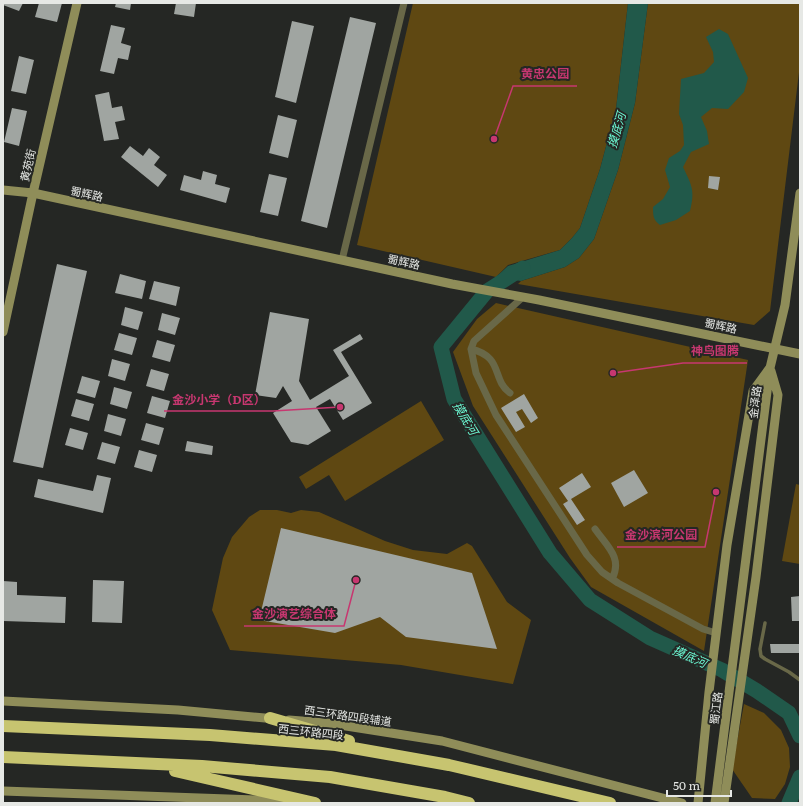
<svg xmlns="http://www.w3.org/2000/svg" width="803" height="806" font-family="Literata,'Noto Sans SC',serif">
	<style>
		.green { fill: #5f4812 }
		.water { fill: #21594a }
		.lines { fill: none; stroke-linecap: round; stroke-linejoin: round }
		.river { stroke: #21594a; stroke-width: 15 }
		.building { fill: #a0a5a1 }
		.lane { stroke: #696848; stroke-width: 3.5 }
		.street { stroke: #696848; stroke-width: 7 }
		.secondary { stroke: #8f8d59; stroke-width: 9 }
		.highway { stroke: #c7c470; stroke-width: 12 }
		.labels { text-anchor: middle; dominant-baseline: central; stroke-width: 4; stroke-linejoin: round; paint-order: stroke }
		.street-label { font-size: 11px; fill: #e6e8e5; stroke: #252724 }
		.water-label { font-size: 12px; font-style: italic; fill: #6dfcd6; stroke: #252724 }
		.leader { fill: none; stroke: #c73770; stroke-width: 1.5 }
		.callout-dot { fill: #c73770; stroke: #252724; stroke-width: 1.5 }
		.callout-label { font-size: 12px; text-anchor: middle; font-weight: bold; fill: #c73770; stroke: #252724; stroke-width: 4; stroke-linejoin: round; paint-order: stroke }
	</style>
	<rect width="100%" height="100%" fill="#252724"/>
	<path class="green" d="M413,3H628L616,109L600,169L580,228L572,238L560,250L508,265L496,277L357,245Z
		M648,3H800V64L770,311L754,325L518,284L521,281L565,267L579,258L594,239L618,170L635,103Z
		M496,303L748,360L704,651L591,587L570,558L473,406L453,352L477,319Z
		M421,401L444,440L345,501L329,475L306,489L299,477Z
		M796,484L800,485V564L782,561Z
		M260,510H277L291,513L301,510L319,512L385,541L413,550L447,554L467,543L472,546L507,602L531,620L513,684L401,665L230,650L212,610L223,558L232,537L249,517Z
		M744,704L764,713L781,730L789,748L790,767L785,784L775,799L752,798L732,769Z"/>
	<path class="water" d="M628,3H648L635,103L618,170L594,239L579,258L565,267L521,281L496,277L508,266L560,250L572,238L580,228L600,169L616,109Z
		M719,29L728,34L748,78L744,92L728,109L712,108L701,117L707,131L709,144L691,152L683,167C692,186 695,190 690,211L676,220L660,225C653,220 653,215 653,207L663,199L670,187L665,170L669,158L680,151L684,145L683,125L679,114L681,79L704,73L714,62L713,52L706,37Z"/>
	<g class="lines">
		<path class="river" d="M523,268L487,291L441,347L454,399L550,553L590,600L650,638L722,670L757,691L789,713L800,736
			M789,803L800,777"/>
	</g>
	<path class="building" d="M3,3H23L19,11L3,5Z
		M39,3H62L57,22L35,17Z
		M116,3H131L130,10L115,7Z
		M176,3H196L194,17L174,14Z
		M350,17L376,23L327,228L301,221Z
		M292,21L314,26L296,103L275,97Z
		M111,25L125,28L121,43L131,46L128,60L118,58L114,74L100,71Z
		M19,56L34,60L26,94L11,91Z
		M109,92L112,108L122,106L125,120L115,122L119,139L104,141L95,95Z
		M12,108L27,111L19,146L4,142Z
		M278,115L297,120L288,158L269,153Z
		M130,146L143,156L149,148L160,157L154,165L167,175L158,187L121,157Z
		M203,171L217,175L215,184L230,188L226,203L180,190L184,175L201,180Z
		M269,174L287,178L278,216L260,212Z
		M709,176L720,177L718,190L708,188Z
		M57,264L87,271L43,468L13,462Z
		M120,274L146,281L142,299L115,293Z
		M154,281L180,287L176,306L149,299Z
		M125,307L143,312L138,330L121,325Z
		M270,312L309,319L299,381L310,400L349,376L333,350L360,334L363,339L341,352L372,403L343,420L330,399L316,407L331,431L308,445L291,442L273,413L292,401L283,386L276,398L255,395Z
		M162,313L180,318L175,335L158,330Z
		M119,333L137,338L132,355L114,350Z
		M157,340L175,345L170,362L152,357Z
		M112,359L130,364L125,381L108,376Z
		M151,369L169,374L164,391L146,386Z
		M82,376L100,381L95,398L77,393Z
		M114,387L132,392L127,409L110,404Z
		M524,394L538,418L531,423L522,409L516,412L525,427L516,432L501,408Z
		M152,396L170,401L165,418L147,413Z
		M76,399L94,404L89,421L71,416Z
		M108,414L126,419L121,436L104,431Z
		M146,423L164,428L159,445L141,440Z
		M70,428L88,433L83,450L65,445Z
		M187,441L213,446L212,455L185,451Z
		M102,442L120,447L115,464L97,459Z
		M139,450L157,455L152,472L134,467Z
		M634,470L648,493L624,507L611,483Z
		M582,473L591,487L571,499L585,520L577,525L563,504L568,501L559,488Z
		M97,475L111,478L103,513L34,497L38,479L93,491Z
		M281,528L472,573L497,649L406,637L380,617L335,633L259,620Z
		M93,580L124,581L122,623L92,622Z
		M3,581L17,582V595L66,597L65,623L3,621Z
		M800,596V621H792L791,597Z
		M770,644H800V653H771Z"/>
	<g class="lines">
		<path class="lane" d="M765,623L760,649L761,656L765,659L789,672L800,680"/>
		<path class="street" d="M342,260L404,3
			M523,297L474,341L471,349L476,373L496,415L587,555L602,572L618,583L703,629L716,633
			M471,349C504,357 491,379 510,393
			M595,529C607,546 623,558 612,579"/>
		<path class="secondary" d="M3,190L33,193L452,284L539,300L800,354
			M3,332L33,193L77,3
			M3,701L178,710L276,719
			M289,720L327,723L442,741L682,803
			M3,791L287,801
			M698,803L709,692L727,545L753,391L769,369
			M715,803L770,368L785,305L800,193
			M724,803L756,577L778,395L771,371"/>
		<path class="highway" d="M270,718L349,741
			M3,726L210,735L336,745L449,765L610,803
			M3,757L202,766L330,777L445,797L469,803
			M175,771L315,803"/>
	</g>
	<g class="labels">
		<g class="street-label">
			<text transform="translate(27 165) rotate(-77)">黄苑街</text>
			<text transform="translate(87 193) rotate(12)">蜀辉路</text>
			<text transform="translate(404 261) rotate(12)">蜀辉路</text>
			<text transform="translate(721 325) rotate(12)">蜀辉路</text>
			<text transform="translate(754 402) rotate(-83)">金泽路</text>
			<text transform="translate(715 708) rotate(-83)">蜀江路</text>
			<text transform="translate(348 715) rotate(8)">西三环路四段辅道</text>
			<text transform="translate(311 731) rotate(6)">西三环路四段</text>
		</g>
		<g class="water-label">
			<text transform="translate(616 130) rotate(-74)">摸底河</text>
			<text transform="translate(466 418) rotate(59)">摸底河</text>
			<text transform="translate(690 656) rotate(24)">摸底河</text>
		</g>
	</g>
	<path class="leader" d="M494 139L513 86H577M613 373L683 363H747M340 407L273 411H164M716 492L705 547H617M356 580L344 626H244"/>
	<g class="callout-dot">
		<circle cx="494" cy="139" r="4"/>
		<circle cx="613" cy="373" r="4"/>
		<circle cx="340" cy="407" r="4"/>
		<circle cx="716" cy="492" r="4"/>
		<circle cx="356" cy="580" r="4"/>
	</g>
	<g class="callout-label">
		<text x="545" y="78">黄忠公园</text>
		<text x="715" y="355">神鸟图腾</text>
		<text x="219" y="404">金沙小学（D区）</text>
		<text x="661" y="539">金沙滨河公园</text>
		<text x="294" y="618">金沙演艺综合体</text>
	</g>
	<rect width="803" height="806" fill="none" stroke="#e6e8e5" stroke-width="8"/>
	<path d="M667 790v6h64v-6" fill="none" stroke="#e6e8e5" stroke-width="2"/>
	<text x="673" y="790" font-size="12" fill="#e6e8e5" stroke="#252724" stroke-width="3" paint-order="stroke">50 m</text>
</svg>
